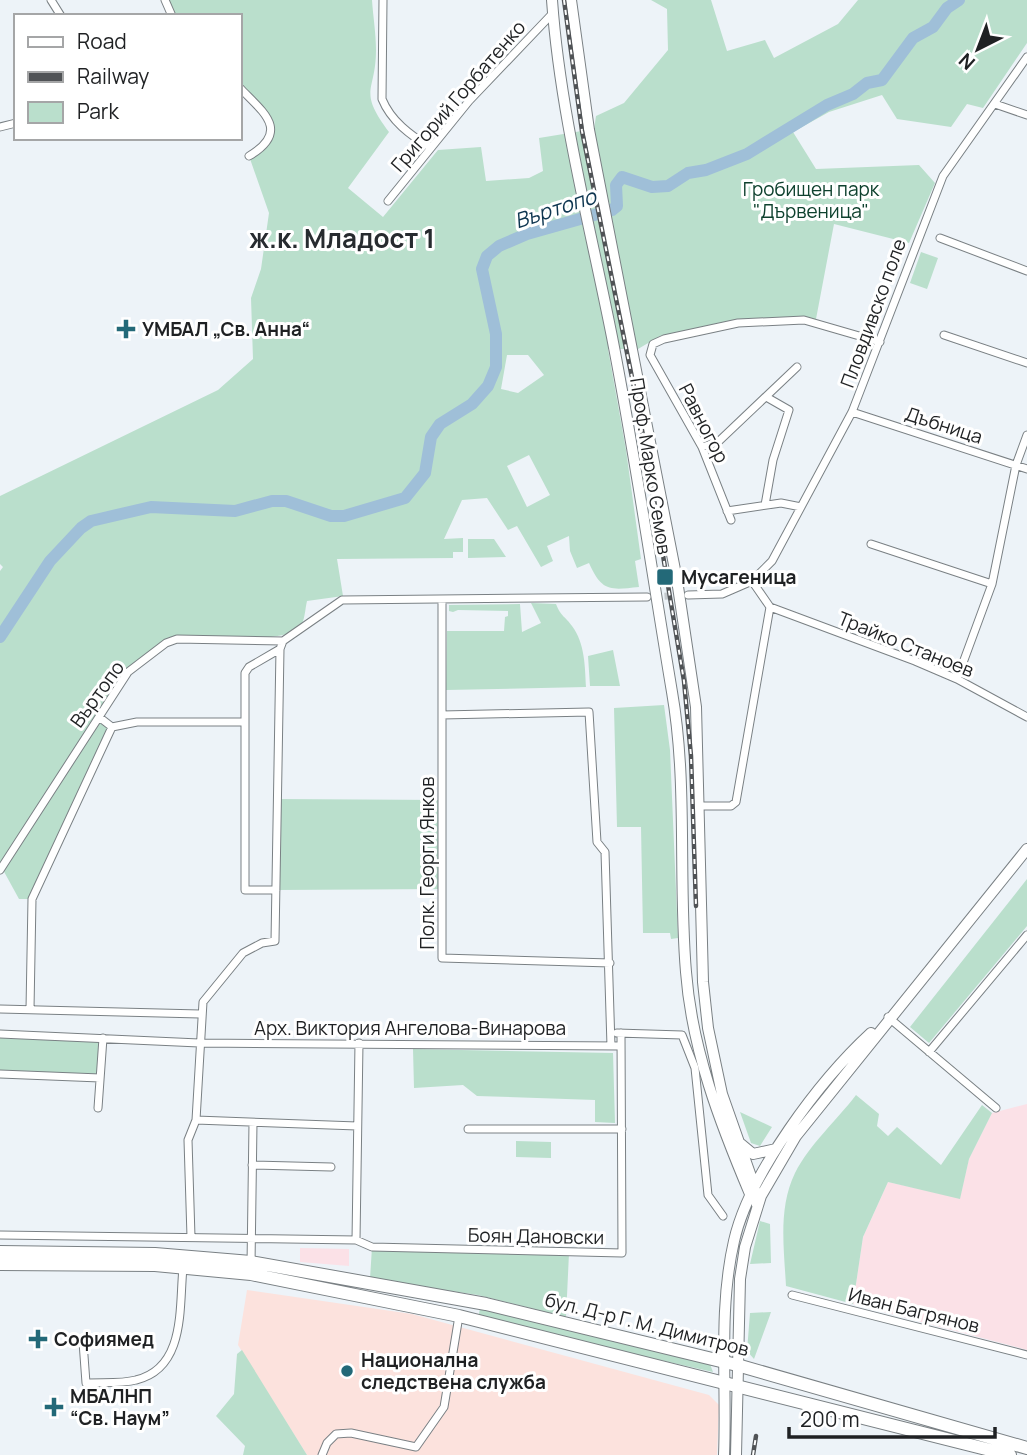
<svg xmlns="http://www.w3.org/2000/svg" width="1027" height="1455" font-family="Manrope,sans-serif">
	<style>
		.commercial { fill: #fbe1e7 }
		.industrial { fill: #fce2dd }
		.green { fill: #badfcc; fill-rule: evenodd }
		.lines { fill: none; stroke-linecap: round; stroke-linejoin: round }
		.river { stroke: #9fbfd8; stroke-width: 12 }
		.street-tunnel { stroke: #c4c9cd; stroke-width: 7; stroke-dasharray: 7 3.5; stroke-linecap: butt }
		.street-casing { stroke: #7a8084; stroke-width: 9 }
		.secondary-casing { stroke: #7a8084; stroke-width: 12 }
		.primary-casing { stroke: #7a8084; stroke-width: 14 }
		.street { stroke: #fff; stroke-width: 7 }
		.secondary { stroke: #fff; stroke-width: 10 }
		.primary { stroke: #fff; stroke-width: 12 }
		.rail-casing { stroke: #505356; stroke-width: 4.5 }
		.rail { stroke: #fff; stroke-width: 2; stroke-dasharray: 5; stroke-linecap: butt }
		.poi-dot { fill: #236978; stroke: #fff; stroke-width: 2.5 }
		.labels { text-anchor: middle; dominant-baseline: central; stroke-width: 6; stroke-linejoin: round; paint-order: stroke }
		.street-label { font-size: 19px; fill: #1f2123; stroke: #fff }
		.park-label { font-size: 19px; fill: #0e412e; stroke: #fff }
		.poi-label { font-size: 19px; font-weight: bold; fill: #1f2123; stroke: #fff; text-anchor: start }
		.water-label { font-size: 21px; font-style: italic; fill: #0e3650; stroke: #fff }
		.district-label { font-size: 26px; font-weight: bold; fill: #272b2f; stroke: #fff }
	</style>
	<rect width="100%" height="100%" fill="#edf3f8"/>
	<path class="commercial" d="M1027,1104V1350L853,1304L863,1237L888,1182L960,1198L969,1159L992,1113Z
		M300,1248L349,1249V1266L300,1262Z"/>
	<path class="industrial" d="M247,1290L412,1314L709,1395L719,1405L717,1455H307L238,1345Z"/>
	<path class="green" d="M165,0H372C373,16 376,33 376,50C376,93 357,89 389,132L348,188L383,217L438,150L481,147L486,181L529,178L543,171L539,138L594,129L596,116L624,103L668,50L667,9L651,0H711L727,51L765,40L774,58L838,24L858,0H1027V43L983,108L967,104L951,127L897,119L882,95L829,112L793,132L816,169L919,165L935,183L909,243L834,224L816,319L737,322L660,336L638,349H608L626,450L641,559L635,561L639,587C610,590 602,592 589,563L577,568L570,551L569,536L547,546L553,561L541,567L517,526L508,530L487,498L462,500L444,539L463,538V552H453V558L337,559L343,596L307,601C305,609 305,621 300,627C282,646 200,634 168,643C141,650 114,694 99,717L112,727L32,899H19L2,868L0,870V571L3,567L0,564V496L218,390L253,359L251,298L261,269L269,213L249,156L265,146L270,122L240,88V16H172ZM507,355H528L544,375L518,393L501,389ZM529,455L550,495L527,507L507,466Z
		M921,252L938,258L927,289L910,283Z
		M468,539H494L506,557L468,558Z
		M531,603L556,604C561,617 565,616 572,626C585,643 585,667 586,687L446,690L447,631H504L505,617L508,616V611L458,610L453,612L449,611V605L520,604L522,632L541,623Z
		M613,650L620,686H590L588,656Z
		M664,705L670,750L678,938L671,939L670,933H643L641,827H617L614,708Z
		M277,799L442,800V889L276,890Z
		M1027,879V926L929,1043L910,1027Z
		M0,1034L103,1038L100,1078L0,1074Z
		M413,1049L613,1053L615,1123L595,1122V1100L477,1096L463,1085L414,1088Z
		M856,1095L879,1114L877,1126L888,1136L897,1127L941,1165L982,1105L992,1113L969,1159L960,1199L888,1182L863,1237L853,1304L786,1286C784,1249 778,1208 795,1173C809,1145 837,1120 856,1095Z
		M740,1112L772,1127L760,1146L751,1143Z
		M516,1141L551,1142V1158L516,1157Z
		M760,1221L770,1224L771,1263L750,1264Z
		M372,1247L569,1253L566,1317L478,1295L370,1279Z
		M480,1308L710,1364L713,1372L478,1319Z
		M771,1312L770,1315L754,1359L747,1351L750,1313Z
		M242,1350L307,1455H243L245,1446L216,1416L234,1394L237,1354Z"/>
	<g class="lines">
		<path class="river" d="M0,637L50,561L81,528L91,521L151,507L235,511L272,501H286L331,516H344L405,498L425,473L431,437L440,424L472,404L488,386L496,367V334L482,269L487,256L499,246L527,234L612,210L617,206L616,185L622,177L652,187L668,186L688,173L706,170L747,154L827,105L853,94L867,83L882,80L913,38L933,27L947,8L959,0"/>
		<path class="street-tunnel" d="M654,597L684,595"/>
		<defs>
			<path id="street" d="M51,0L61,16
				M165,0L172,16
				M383,0L382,99C391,121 410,135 431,148
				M240,88C263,112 291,131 249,156
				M995,104L1027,115
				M0,127L16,123
				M388,201L469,101L553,13
				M940,238L1027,271
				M944,335L1027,363
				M852,412L1027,469
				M702,447L718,442L797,367
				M765,505L773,460L789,410L768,398
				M727,511L781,503L801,507
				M731,520L702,447L650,355L653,344L664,339L738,323L804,320L880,342
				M871,544L992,584
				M688,595L722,594L752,581
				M442,600V958L610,963
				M770,607L915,661L957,679L1027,717
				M957,679L992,584L1016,465L1027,435
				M442,715L589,712L597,842L605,852L611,1046
				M99,717L112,727L137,722H245
				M701,806H731L736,802L770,607L752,581L772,561L852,412L943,176L1027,57
				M0,870L128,672L166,643L177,639L283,641
				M276,890H245V673L249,667L280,649
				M0,1009L200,1014
				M30,1009L32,899L112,727
				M888,1017L996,1108
				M617,1033L682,1035L695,1068L708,1195L723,1216
				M0,1034L199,1043L621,1046
				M929,1052L1027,935
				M0,1074L100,1078
				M98,1108L103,1038
				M196,1120L357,1126
				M468,1129H622
				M252,1165L331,1167
				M0,1235L356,1240L372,1247L622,1253L621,1033
				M191,1237L188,1140L196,1120L203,1002L243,953L262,943L275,941L280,649L283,641L342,600L647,597
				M356,1240L359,1043
				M251,1265L253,1123
				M792,1295L1027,1355
				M101,1338L83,1342L86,1383C102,1382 121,1384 136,1380C186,1368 179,1307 183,1268
				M322,1455L327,1443L336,1434L351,1433L416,1447L444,1407L459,1316"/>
			<path id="secondary" d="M552,0C560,113 590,226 612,337C635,454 652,573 672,692C688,784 678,879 686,972C692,1050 720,1123 750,1194L761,1196
				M571,0L589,130L677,580L696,707L703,982L708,1028L722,1094L754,1185L757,1205
				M741,1144L753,1154L776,1149
				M724,1455C727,1385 718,1310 734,1241C749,1174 820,1080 871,1033
				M736,1455L740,1279L745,1247L761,1196L796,1136L1027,849"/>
			<path id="primary" d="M0,1252L155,1254L251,1262L486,1304L737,1365L1027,1448
				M0,1264L155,1265L251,1274L459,1316L1010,1455"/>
		</defs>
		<use href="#street" class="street-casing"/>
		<use href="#secondary" class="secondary-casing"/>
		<use href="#primary" class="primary-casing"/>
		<use href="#street" class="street"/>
		<use href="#secondary" class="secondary"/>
		<use href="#primary" class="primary"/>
		<defs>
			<path id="rail" d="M564,0L582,131L639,412L684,681L691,756L696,906
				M753,1455L756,1436"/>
		</defs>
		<use href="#rail" class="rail-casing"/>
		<use href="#rail" class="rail"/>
	</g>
	<g class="poi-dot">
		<path d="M122.5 318.5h7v7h7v7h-7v7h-7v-7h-7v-7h7z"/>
		<rect x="656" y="568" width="18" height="18" rx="3.5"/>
		<path d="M34.5 1328.5h7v7h7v7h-7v7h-7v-7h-7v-7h7z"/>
		<circle cx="347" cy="1371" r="7"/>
		<path d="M50.5 1396.5h7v7h7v7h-7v7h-7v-7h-7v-7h7z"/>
	</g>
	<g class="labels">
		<g class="street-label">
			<text transform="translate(458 96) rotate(-49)">Григорий Горбатенко</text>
			<text transform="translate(873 313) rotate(-70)">Пловдивско поле</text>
			<text transform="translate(704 423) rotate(63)">Равногор</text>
			<text transform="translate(944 425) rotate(18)">Дъбница</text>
			<text transform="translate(651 466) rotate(81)">Проф. Марко Семов</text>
			<text transform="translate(906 644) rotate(22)">Трайко Станоев</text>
			<text transform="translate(97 694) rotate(-54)">Въртопо</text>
			<text transform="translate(427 863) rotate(-90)">Полк. Георги Янков</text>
			<text x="410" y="1028">Арх. Виктория Ангелова-Винарова</text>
			<text transform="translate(536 1236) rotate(1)">Боян Дановски</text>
			<text transform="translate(914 1310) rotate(14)">Иван Багрянов</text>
			<text transform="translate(647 1324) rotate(14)">бул. Д-р Г. М. Димитров</text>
		</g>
		<g class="park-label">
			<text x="811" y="189">Гробищен парк<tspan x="811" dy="22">"Дървеница"</tspan></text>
		</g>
		<g class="poi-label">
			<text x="142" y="329">УМБАЛ „Св. Анна“</text>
			<text x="681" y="577">Мусагеница</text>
			<text x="54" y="1339">Софиямед</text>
			<text x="361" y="1360">Национална<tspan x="361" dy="22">следствена служба</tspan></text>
			<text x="70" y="1396">MБАЛНП<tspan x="70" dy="22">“Св. Наум”</tspan></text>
		</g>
		<g class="water-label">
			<text transform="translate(555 208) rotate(-18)">Въртопо</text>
		</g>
		<g class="district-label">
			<text x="342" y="238">ж.к. Младост 1</text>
		</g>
	</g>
	<rect x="14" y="14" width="228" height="126" fill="#ffffff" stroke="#a5a6a7" stroke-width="2"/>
	<rect x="28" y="37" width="35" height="10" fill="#ffffff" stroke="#a5a6a7" stroke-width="2"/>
	<text x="77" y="49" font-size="21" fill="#1f2123">Road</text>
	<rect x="28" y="72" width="35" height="10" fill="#505356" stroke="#a5a6a7" stroke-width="2"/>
	<text x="77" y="84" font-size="21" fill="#1f2123">Railway</text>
	<rect x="28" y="102" width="35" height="21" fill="#badfcc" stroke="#a5a6a7" stroke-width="2"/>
	<text x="77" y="119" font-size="21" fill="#1f2123">Park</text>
	<g transform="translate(978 49) rotate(222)" stroke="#ffffff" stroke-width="5" paint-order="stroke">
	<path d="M0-5L12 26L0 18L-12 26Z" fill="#1f2123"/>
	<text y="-10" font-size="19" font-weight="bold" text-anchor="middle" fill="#1f2123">N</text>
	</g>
	<path d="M789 1427v10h206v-10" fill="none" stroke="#1f2123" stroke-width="3.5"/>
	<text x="800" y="1427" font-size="21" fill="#1f2123" stroke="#ffffff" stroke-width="5" paint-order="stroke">200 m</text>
</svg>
